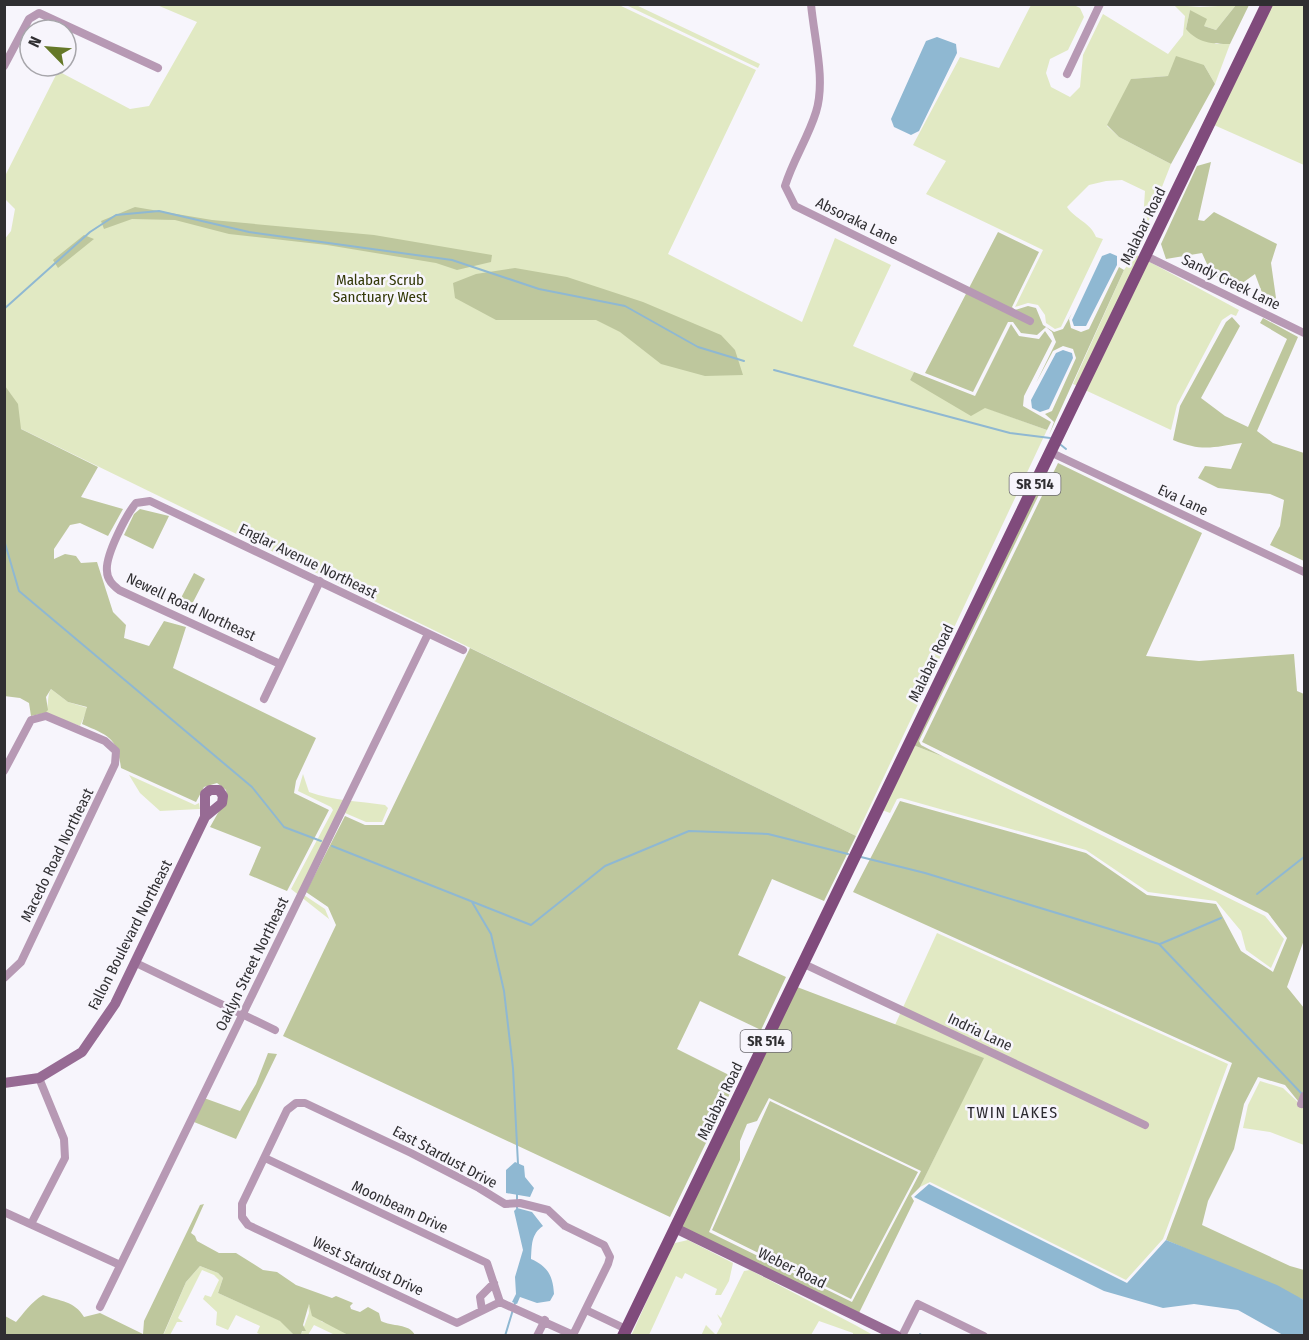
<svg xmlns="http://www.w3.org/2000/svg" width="1309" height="1340" font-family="'Fira Sans Condensed',sans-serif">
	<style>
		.green { fill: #e1e9c3 }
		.forest { fill: #bec79d; fill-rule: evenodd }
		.water { fill: #8fb8d2 }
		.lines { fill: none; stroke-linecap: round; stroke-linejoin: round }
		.stream { stroke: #8fb8d2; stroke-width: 2 }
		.street { stroke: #b799b4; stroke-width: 8 }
		.secondary { stroke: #976b94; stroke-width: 10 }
		.primary { stroke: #804b7c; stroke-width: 12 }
		.labels { text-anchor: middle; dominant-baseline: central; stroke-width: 5; stroke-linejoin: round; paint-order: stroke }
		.shield { fill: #f7f5fc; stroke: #6c6a6f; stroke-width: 1.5 }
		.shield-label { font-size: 14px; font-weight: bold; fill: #302f32 }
		.street-label { font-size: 15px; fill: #302f32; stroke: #f7f5fc }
		.park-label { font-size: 15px; fill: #333907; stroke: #f7f5fc }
		.neighbourhood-label { font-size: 16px; letter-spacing: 1.5px; fill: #2c2a30; stroke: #f7f5fc }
	</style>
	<rect width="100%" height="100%" fill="#f7f5fc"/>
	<path class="green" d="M157,5H619L756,70L668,254L802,322L835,238L891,265L853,346L914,372L910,380L1047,430L856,836L5,421L4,240L11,231L15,209L5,199V176L58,71L130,109L149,106L197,22Z
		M626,5H636L760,64L758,68Z
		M1031,5H1074L1080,8L1084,17L1068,50L1050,59L1046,73L1051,87L1070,97L1080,87L1083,55L1103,14L1168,54L1183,35L1185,16L1174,5L1200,7L1236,5L1216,30L1204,26L1190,10L1186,29L1216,44H1230L1215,84L1204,65L1168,76L1132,79L1107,126L1119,137L1171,164L1147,225L1143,220L1145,191L1122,180L1106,181L1089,185L1067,207C1075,219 1091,223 1096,237L1103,239L1061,327L1055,329L1046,323L1045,315L1038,305L1028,303L1015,307L1043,250L926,194L946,161L913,145L960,57L999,68Z
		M1272,5H1304V165L1214,125Z
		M1135,254L1140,257L1078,386L1073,384L1124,270Z
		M1148,261L1239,310L1236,316L1231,314L1222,320L1177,405L1171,430L1085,390Z
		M51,689L68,702L88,708L80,726L45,713C50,706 46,697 51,689Z
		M913,745L944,757L1265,916L1284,939L1271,968L1246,950L1241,931L1216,901L1148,892L1086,850L901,798L897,799L890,813L882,810Z
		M303,774L309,792C334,801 359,801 385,805L388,808L382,822H366L345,813L304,895L325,909L332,926L329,919L291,889L333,810L331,807L298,791Z
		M129,775L195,805L199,803L200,809L160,811L140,793Z
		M937,933L1228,1064L1163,1239L1126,1280L930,1182L920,1187L983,1058L895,1025Z
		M1260,1081L1283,1088L1303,1107L1304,1145L1270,1132L1243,1128L1248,1105Z
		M688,1240L733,1263L729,1281L721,1295H715L717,1289L685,1273L682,1279L676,1276L649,1335L631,1336L669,1252L675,1243Z
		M200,1266L218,1273L223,1278L218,1293L281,1321L294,1335H262L257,1333L260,1326L236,1315L228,1330L216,1325L217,1312L203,1299L205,1295L211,1297L219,1280L214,1275L202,1270L178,1318L183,1322H177L170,1335L163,1336L186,1282Z
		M750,1270L857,1326L873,1335H853V1333L819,1321L811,1335L701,1336L706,1325L716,1335L722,1324L717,1314L721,1318L744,1271Z
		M308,1304L322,1322L329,1323L348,1335H335L314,1325L308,1335H301L309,1313Z"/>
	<path class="forest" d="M1236,5H1249L1230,44C1212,44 1198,43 1186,29L1190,10L1207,19L1204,26L1216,30Z
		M1176,56L1204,65L1215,84L1171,164L1119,137L1107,125L1131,79L1168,76Z
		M1211,162L1198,220L1204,221L1214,212L1277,244L1271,263L1277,305L1264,298L1255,274L1234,289L1211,273L1202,253L1166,259L1161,244L1197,166Z
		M135,207L212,220L374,235L492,255L491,262L457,270L436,263L327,245L229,234L175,220L132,219L104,229L101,221Z
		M998,232L1039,252L1012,307L1015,310L1028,306L1036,308L1043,325L1054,332L1063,329L1072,313L1069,319L1071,328L1081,332L1089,329L1119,267L1124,270L1049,435L1054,422L1045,414L1052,411L1076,358L1073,349L1063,346L1053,351L1036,383L1056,342L1052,332L1046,327L1037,335L1021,333L1013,322H1008L973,392L925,373Z
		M84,235L94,239L58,268L53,260Z
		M515,268L567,277L643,302L721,335L735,350L743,375L705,376L661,364L620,332L596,320H496L455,298L453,283L476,274Z
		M1232,317L1240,326L1201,398L1225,416L1248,427L1287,339L1260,323L1263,318L1298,337L1257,431L1273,443L1304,453V561L1270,545L1280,526L1284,500L1270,494L1218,488L1198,478L1205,466L1231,469L1242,443C1214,447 1202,452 1173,440L1180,406L1226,322Z
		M1011,324L1019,336L1039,339L1045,331L1052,341L1024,396L1023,406L1051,422L1047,430L985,408L971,416L910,380L914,372L975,396Z
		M5,386L18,404L21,429L98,467L81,497L123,509L108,536L80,523L70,525L54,549V559L65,554L76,556L81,563L97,562L113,612L126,625L124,638L149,646L164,621L186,627L173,668L316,738L296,781L294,793L329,810L287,891L249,875L261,847L210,827L227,797L226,790L217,783L204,787L196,802L121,768C117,737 109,736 82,724L87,707L68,702L51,689L46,697L48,710L45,713L31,716L29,703L20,698L4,696Z
		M1058,463L1202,533L1146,656L1199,661L1294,654L1297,691L1304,694V940L1287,987L1304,1008V1090L1298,1101L1285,1085L1258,1077L1244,1104L1234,1149L1208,1201L1202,1225L1290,1266L1304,1270V1300L1166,1240L1232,1063L853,892L900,801L1086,853L1147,895L1216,904L1241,951L1273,972L1287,938L1268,913L922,742Z
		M1050,472L919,741L921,745L944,757L913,745L1035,493Z
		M140,509L169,516L153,549L124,535L134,514Z
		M194,573L205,579L190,608L181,607L182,596Z
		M470,648L856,836L824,901L772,879L738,955L786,977L761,1030L700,1001L677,1049L737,1079L670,1217L283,1036L336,925L328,907L306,892L345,816L365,825H384Z
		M797,987L984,1058L920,1187L911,1196L914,1201L859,1313L680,1226ZM769,1098L921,1171L852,1302L709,1232L740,1160V1141L747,1124L757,1121Z
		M268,1053L277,1054L236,1139L194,1122L204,1098L240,1111L256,1084Z
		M770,1101L918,1172L851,1299L712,1230Z
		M204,1204L191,1233L195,1236L197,1241L219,1253H236L263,1270L277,1272L296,1285L332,1298L336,1296L353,1303L350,1306L351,1309L360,1312L368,1307L379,1313L381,1321C392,1327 409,1323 415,1335H348L312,1316L309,1304L303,1325L306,1331H302L301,1335H294L280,1321L218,1293L223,1278L218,1273L200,1266L186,1282L163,1335H5V1316L16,1322C24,1313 31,1302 43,1295C59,1301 75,1301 84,1317L100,1313L143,1334L144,1321L200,1205Z"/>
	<path class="water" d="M937,37L956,44L957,53L919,131L911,135L894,127L891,119L926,41Z
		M1110,253L1117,256V265L1086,326H1074L1072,320L1102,256Z
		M1063,350L1072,353L1073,358L1049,409L1040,412L1032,408L1031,400L1056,353Z
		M515,1162L524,1166L525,1177L534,1188L530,1197L506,1193V1170Z
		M929,1184L1127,1283L1166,1240L1277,1285L1304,1300V1335H1283L1238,1310L1194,1304L1163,1308L1104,1291L914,1197Z
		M517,1208L532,1212L543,1226C531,1234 532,1245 531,1259C547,1266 553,1275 554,1294L550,1301L537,1303L520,1297L517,1304L512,1302L516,1294L515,1277L523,1250L514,1211Z"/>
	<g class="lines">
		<path class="stream" d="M4,309L90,232L116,215L159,211L249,232L452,260L539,289L625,306L698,347L744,361
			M774,370L1010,433L1050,438
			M1061,445L1066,449
			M4,540L19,591L252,787L284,827L321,841
			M332,846L531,925L605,866L689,831L768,834L848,854
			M861,857L925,873L1159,944L1303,1095
			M1257,894L1304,857
			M472,902L491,934L504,991L513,1068L518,1164
			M1160,944L1221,918
			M517,1194V1208
			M920,1334L923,1336
			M505,1336L515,1303"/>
		<path class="street" d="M811,4C814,38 826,80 816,112C808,138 793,160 785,186L795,206L1030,321
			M4,66L29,19L39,13L158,68
			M1067,74L1100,4
			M1146,256L1304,333
			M1050,452L1304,572
			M280,664L119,590C113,585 107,580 107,571C105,556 126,515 136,503L150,501L463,650
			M264,699L320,581
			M4,771L31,720L46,716L105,741L116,751L115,764L21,962L4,978
			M136,963L275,1030
			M804,964L1145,1125
			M296,1103H305L411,1153L479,1188L505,1204L520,1203L548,1210L565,1226L604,1245L610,1257L608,1264L573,1335L500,1302L457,1323L248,1225L242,1217V1204L287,1110Z
			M1301,1104L1304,1096
			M265,1158L487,1263L500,1302
			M4,1212L120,1265
			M31,1224L65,1158L64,1139L39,1078
			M100,1307L428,634
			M482,1310L480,1297L494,1283
			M586,1310L626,1329
			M537,1336L545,1320
			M902,1336L918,1304L984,1336"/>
		<path class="secondary" d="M4,1083L39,1078L82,1052L115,1004L205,817L222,803L223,796L219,790H210L205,794V817
			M675,1228L897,1336"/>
		<path class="primary" d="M623,1336L1267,4"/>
	</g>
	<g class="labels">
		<g class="shield">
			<rect x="1009.5" y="473" width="51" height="22" rx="4.5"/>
			<rect x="740.5" y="1030" width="51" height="22" rx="4.5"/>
		</g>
		<g class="shield-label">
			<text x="1035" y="484">SR 514</text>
			<text x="766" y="1041">SR 514</text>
		</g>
		<g class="street-label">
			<text transform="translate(857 221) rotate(26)">Absoraka Lane</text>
			<text transform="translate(1143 226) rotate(-64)">Malabar Road</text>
			<text transform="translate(1231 282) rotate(26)">Sandy Creek Lane</text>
			<text transform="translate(1183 500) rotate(25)">Eva Lane</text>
			<text transform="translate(308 561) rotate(26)">Englar Avenue Northeast</text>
			<text transform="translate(191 607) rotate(25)">Newell Road Northeast</text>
			<text transform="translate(931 663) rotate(-64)">Malabar Road</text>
			<text transform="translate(57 855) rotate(-64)">Macedo Road Northeast</text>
			<text transform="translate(130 935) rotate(-63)">Fallon Boulevard Northeast</text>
			<text transform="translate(252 964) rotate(-64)">Oaklyn Street Northeast</text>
			<text transform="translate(980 1032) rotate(25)">Indria Lane</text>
			<text transform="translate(720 1101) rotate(-64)">Malabar Road</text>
			<text transform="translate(445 1157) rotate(28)">East Stardust Drive</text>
			<text transform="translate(400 1207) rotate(25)">Moonbeam Drive</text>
			<text transform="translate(368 1266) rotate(25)">West Stardust Drive</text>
			<text transform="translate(792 1268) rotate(26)">Weber Road</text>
		</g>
		<g class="park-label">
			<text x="380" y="280">Malabar Scrub<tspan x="380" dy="17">Sanctuary West</tspan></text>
		</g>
		<g class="neighbourhood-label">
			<text x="1013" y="1112">TWIN LAKES</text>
		</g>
	</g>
	<rect width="1309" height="1340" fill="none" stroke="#302f32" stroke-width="12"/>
	<g transform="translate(48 48) rotate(295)"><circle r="28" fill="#f7f5fc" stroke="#a7a6ab" stroke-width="1.5"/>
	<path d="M0-4.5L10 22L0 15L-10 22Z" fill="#657828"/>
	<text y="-9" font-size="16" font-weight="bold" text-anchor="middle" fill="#302f32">N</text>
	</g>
</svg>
